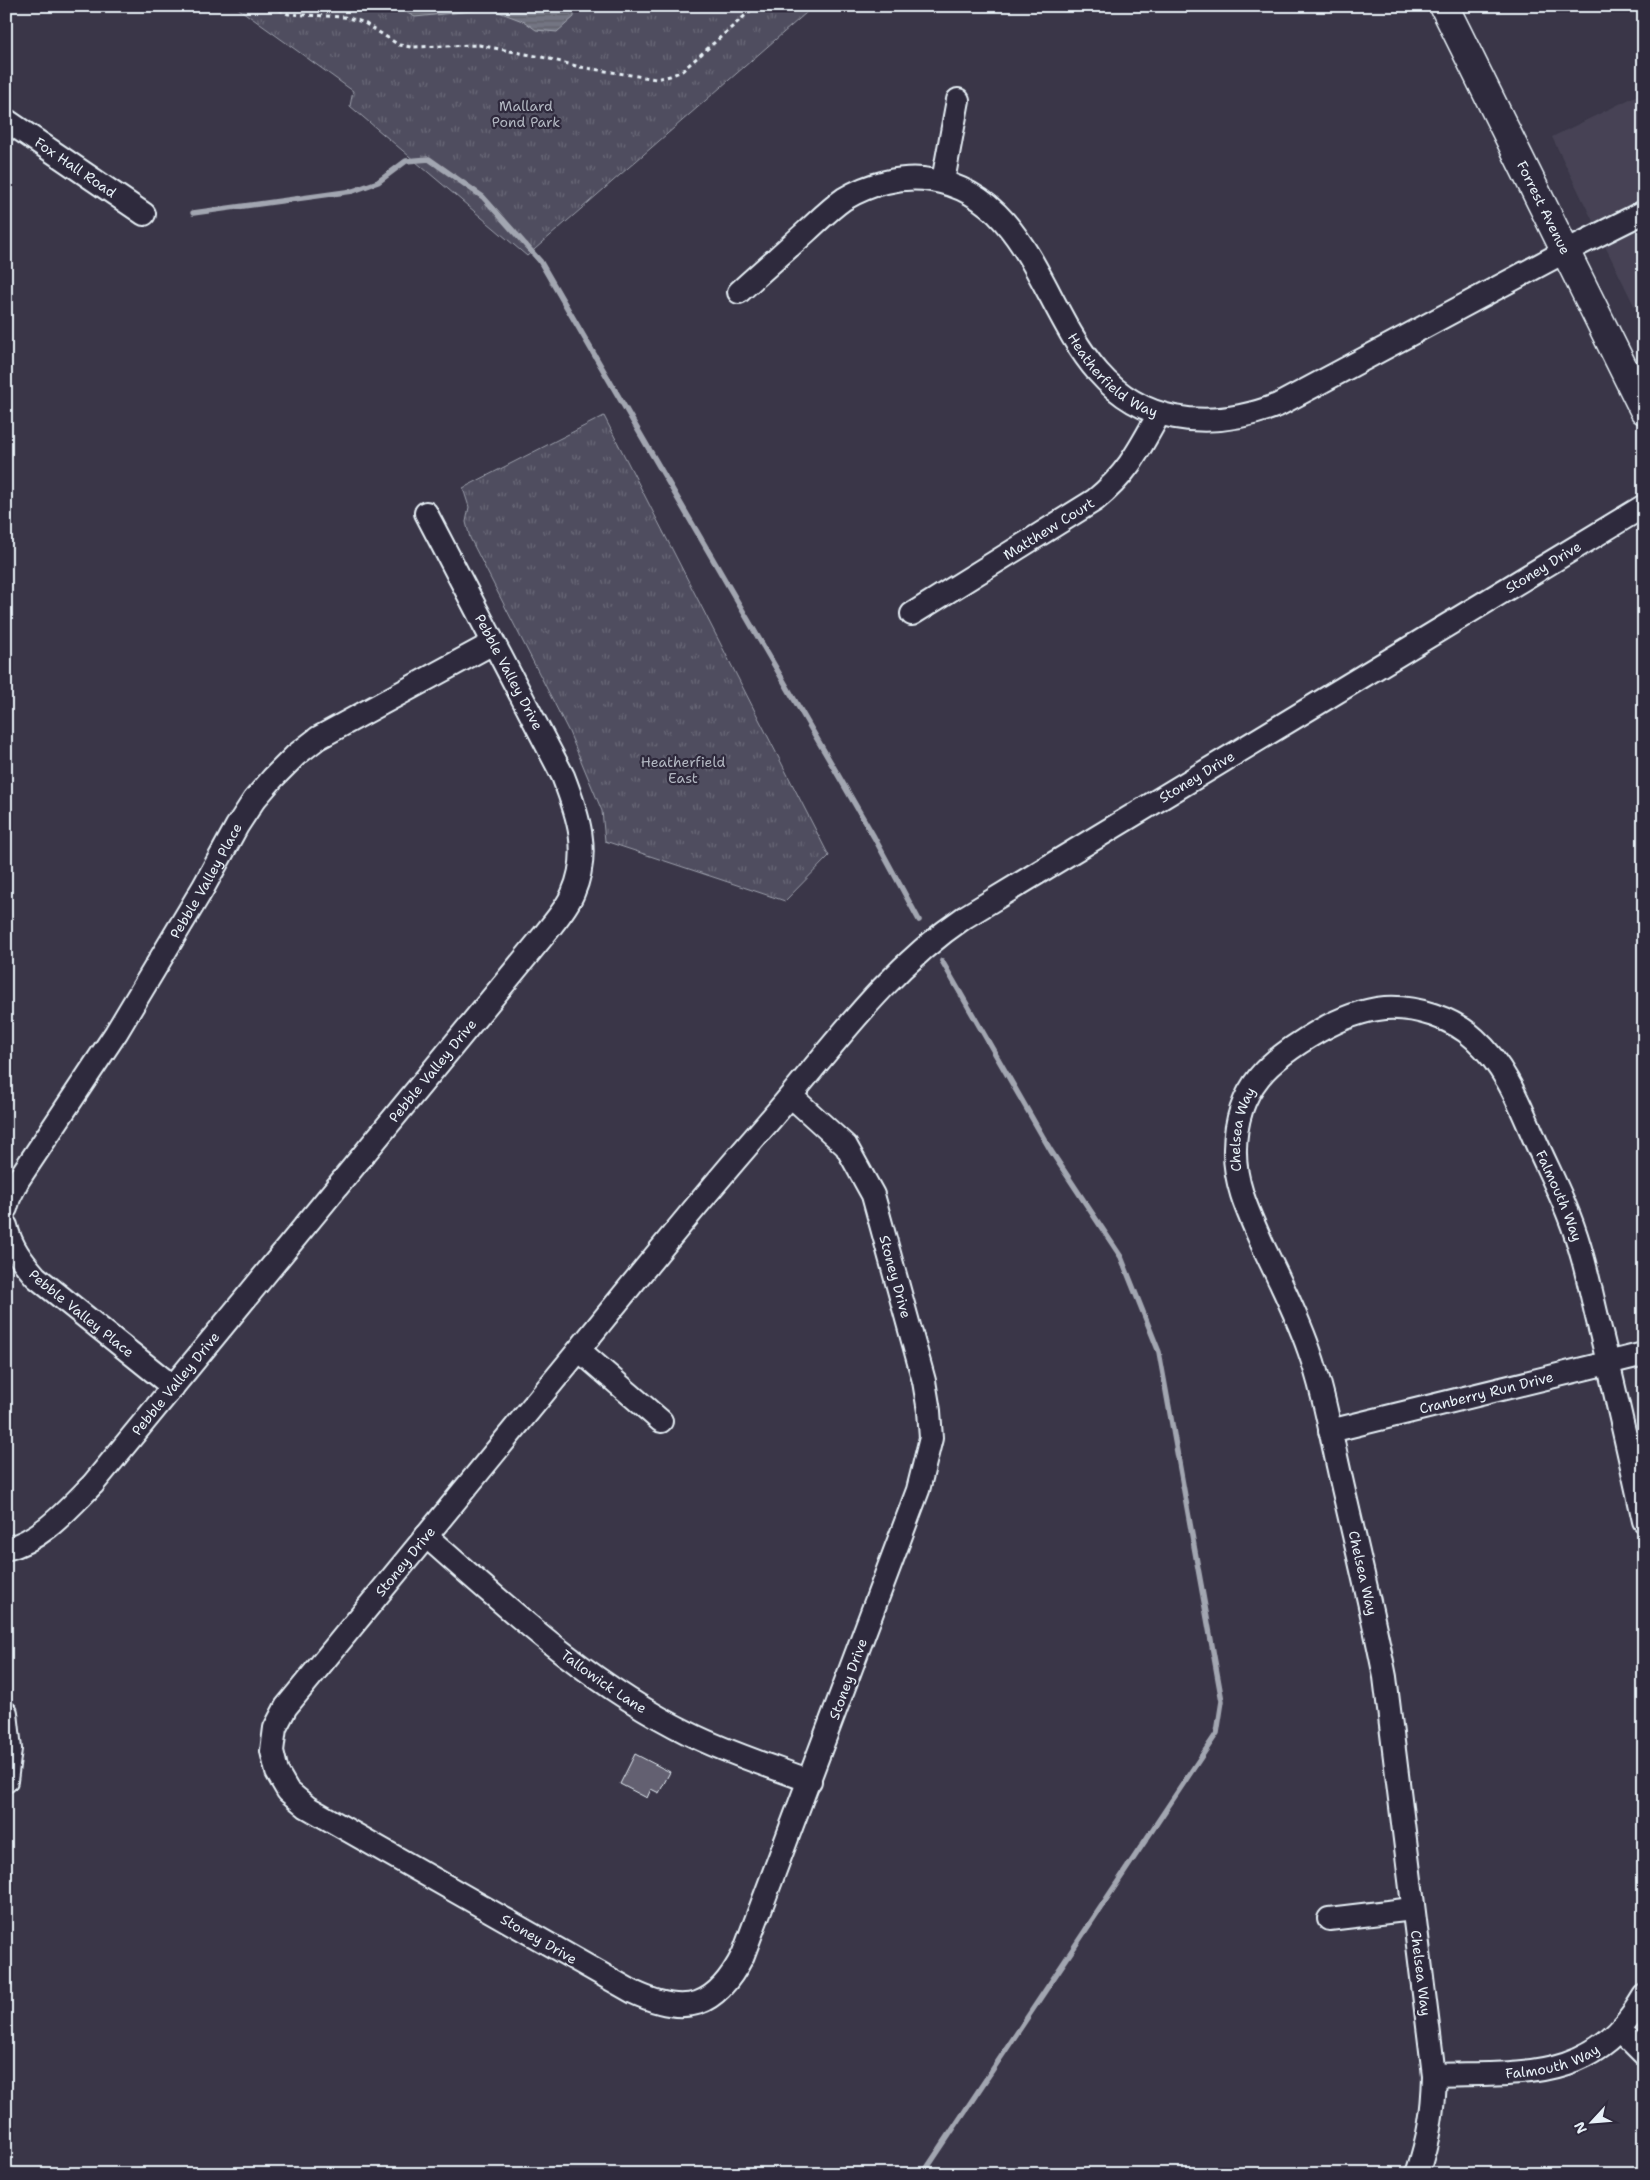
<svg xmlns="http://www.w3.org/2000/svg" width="1650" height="2180" font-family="'Shantell Sans',sans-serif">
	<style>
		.built { fill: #464354 }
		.grass { fill: url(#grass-tufts); stroke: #9ca0ac }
		.water { fill: url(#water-rules); stroke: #a2a6b1 }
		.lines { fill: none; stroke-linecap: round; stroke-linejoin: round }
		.stream { stroke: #a2a6b1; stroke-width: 5.5 }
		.building { fill: #636171; stroke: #e8f1f8 }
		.minor-casing { stroke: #e8f1f8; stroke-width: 26 }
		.highway-casing { stroke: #e8f1f8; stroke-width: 31 }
		.path { stroke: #e8f1f8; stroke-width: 3; stroke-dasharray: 4 4; stroke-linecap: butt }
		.minor { stroke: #2f2a3d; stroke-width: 22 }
		.highway { stroke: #2f2a3d; stroke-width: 28 }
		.labels { text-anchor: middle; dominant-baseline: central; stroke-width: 4.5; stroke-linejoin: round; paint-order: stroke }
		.park-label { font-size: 14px; fill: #b3b8c2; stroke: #2f2a3d }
		.street-label { font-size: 14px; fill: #e8f1f8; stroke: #2f2a3d }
	</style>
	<defs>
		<pattern id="grass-tufts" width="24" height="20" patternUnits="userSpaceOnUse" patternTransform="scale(1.25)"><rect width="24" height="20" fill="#504e5f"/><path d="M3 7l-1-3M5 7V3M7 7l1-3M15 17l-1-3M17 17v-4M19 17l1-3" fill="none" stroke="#696877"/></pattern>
		<pattern id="water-rules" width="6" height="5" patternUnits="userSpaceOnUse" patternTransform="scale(1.25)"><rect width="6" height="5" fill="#737482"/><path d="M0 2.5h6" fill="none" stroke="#5f6069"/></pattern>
	</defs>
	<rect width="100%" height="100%" fill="#3a3648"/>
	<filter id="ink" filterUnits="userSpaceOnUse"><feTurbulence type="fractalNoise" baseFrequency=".02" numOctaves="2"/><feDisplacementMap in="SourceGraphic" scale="10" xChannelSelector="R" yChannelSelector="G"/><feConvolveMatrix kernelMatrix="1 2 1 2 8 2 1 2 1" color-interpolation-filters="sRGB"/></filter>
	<g filter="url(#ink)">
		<path class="built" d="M1644,92V326L1552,137Z"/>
		<path class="grass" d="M235,6H814L527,256L350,106L353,91Z
			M604,416L829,856L785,901L605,841L602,811L569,732L470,538L466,522L469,507L463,488Z"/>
		<path class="water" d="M394,6H574V17L557,32L536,30L525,22L491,9L415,17Z"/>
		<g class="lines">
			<path class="stream" d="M193,213L353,191L378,182L406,161L429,159L483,197L540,261L874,837L919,920
				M923,2174L1217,1733L1222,1701L1159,1352L1121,1257L1051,1151L942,961"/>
		</g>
		<path class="building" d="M635,1754L670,1772L659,1793L651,1789L647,1798L620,1784Z"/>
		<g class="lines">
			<defs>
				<g id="minor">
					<path id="s1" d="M6,120L144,214"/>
					<path d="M943,181L958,100"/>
					<path id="s2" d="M739,292C762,271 785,251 807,231C819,220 831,208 844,199C869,184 902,175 931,180C1060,200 1041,393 1175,417C1211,424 1244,418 1278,405L1564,252L1644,212"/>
					<path id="s3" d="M912,614L1095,500C1128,473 1139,450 1159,414"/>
					<path id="s4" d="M791,1096L846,1146L873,1195L924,1381L929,1411L931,1438L918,1490L743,1955C716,2008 686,2017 633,1992L307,1807L288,1791L277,1772L272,1751L275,1728L286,1707C380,1592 474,1477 569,1362C633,1283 696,1204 763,1128C829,1053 881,974 965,917L1644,506"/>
					<path id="s5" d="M6,1208L9,1198L18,1180L116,1033L203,888L237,826L254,800L273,778L296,755L318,738L493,643"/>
					<path id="s6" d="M6,1226C11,1247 22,1261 36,1277L173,1387"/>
					<path d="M579,1350L661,1421"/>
					<path id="s7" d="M1330,1431L1644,1354"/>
					<path id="s8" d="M426,1536C508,1608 590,1685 690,1734C728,1753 770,1766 810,1781"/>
					<path id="s9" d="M6,1549C42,1540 68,1509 93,1484L544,935C554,922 567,908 573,893C591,852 578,815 563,776L426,513"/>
					<path d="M6,1713L10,1749L6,1781"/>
					<path d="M1329,1919L1413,1909"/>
					<path d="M1620,2031L1644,2055"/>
					<path id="s10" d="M1434,2075C1521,2072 1594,2083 1644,1996"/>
					<path id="s11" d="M1417,2174C1429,2138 1433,2112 1434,2075L1385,1677C1372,1610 1356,1545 1341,1479C1331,1436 1324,1392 1309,1350C1297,1315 1280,1282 1264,1248C1250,1216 1234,1185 1235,1149C1236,1087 1270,1059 1319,1031C1338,1020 1363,1010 1385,1008C1415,1006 1453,1018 1475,1039C1505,1066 1519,1103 1535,1140C1546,1165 1559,1190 1569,1216C1582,1249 1589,1283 1597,1317C1614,1385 1629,1453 1644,1521"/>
				</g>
				<g id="highway">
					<path id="s12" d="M1444,6L1644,410"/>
				</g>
			</defs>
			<use href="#minor" class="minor-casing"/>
			<use href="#highway" class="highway-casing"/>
			<path class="path" d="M272,6L288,14L344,17L363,22L399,45L411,47L479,45L546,58L580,67L656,79L670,76L682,71L756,6"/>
			<use href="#minor" class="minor"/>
			<use href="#highway" class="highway"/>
		</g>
	</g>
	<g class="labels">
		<g class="park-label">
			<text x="526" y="106">Mallard<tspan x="526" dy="16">Pond Park</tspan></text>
			<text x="683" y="762">Heatherfield<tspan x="683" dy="16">East</tspan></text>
		</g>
		<g class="street-label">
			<text stroke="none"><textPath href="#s1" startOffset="84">Fox Hall Road</textPath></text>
			<text stroke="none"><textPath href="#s12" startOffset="225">Forrest Avenue</textPath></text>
			<text stroke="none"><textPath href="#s2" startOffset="508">Heatherfield Way</textPath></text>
			<text stroke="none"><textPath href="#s3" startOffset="161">Matthew Court</textPath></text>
			<text stroke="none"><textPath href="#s4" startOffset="3275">Stoney Drive</textPath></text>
			<text transform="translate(509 672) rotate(62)">Pebble Valley Drive</text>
			<text stroke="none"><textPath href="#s4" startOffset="2870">Stoney Drive</textPath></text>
			<text stroke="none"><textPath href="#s5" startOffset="384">Pebble Valley Place</textPath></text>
			<text stroke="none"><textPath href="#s9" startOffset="645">Pebble Valley Drive</textPath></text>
			<text stroke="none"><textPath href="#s11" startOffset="1074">Chelsea Way</textPath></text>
			<text stroke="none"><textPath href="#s11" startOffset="1554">Falmouth Way</textPath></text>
			<text stroke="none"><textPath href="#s4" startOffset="215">Stoney Drive</textPath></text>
			<text stroke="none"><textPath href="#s6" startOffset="118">Pebble Valley Place</textPath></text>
			<text stroke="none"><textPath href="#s9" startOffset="240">Pebble Valley Drive</textPath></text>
			<text stroke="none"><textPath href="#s7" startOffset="161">Cranberry Run Drive</textPath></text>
			<text stroke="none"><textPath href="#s4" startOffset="1744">Stoney Drive</textPath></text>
			<text transform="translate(1363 1573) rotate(77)">Chelsea Way</text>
			<text transform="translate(848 1679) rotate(-70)">Stoney Drive</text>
			<text stroke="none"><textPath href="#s8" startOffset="230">Tallowick Lane</textPath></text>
			<text transform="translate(539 1939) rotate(30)">Stoney Drive</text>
			<text transform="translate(1421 1973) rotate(83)">Chelsea Way</text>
			<text stroke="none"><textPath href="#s10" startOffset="120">Falmouth Way</textPath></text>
		</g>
	</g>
	<rect width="1650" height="2180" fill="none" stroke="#2f2a3d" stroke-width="25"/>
	<rect x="12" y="12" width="1625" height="2155" fill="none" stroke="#e8f1f8" stroke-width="2" filter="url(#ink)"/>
	<g transform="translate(1592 2122) rotate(244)" stroke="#2f2a3d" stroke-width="4" paint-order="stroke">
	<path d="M0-4L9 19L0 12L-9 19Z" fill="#e8f1f8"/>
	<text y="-8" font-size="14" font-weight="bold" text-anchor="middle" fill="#e8f1f8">N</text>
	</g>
</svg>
